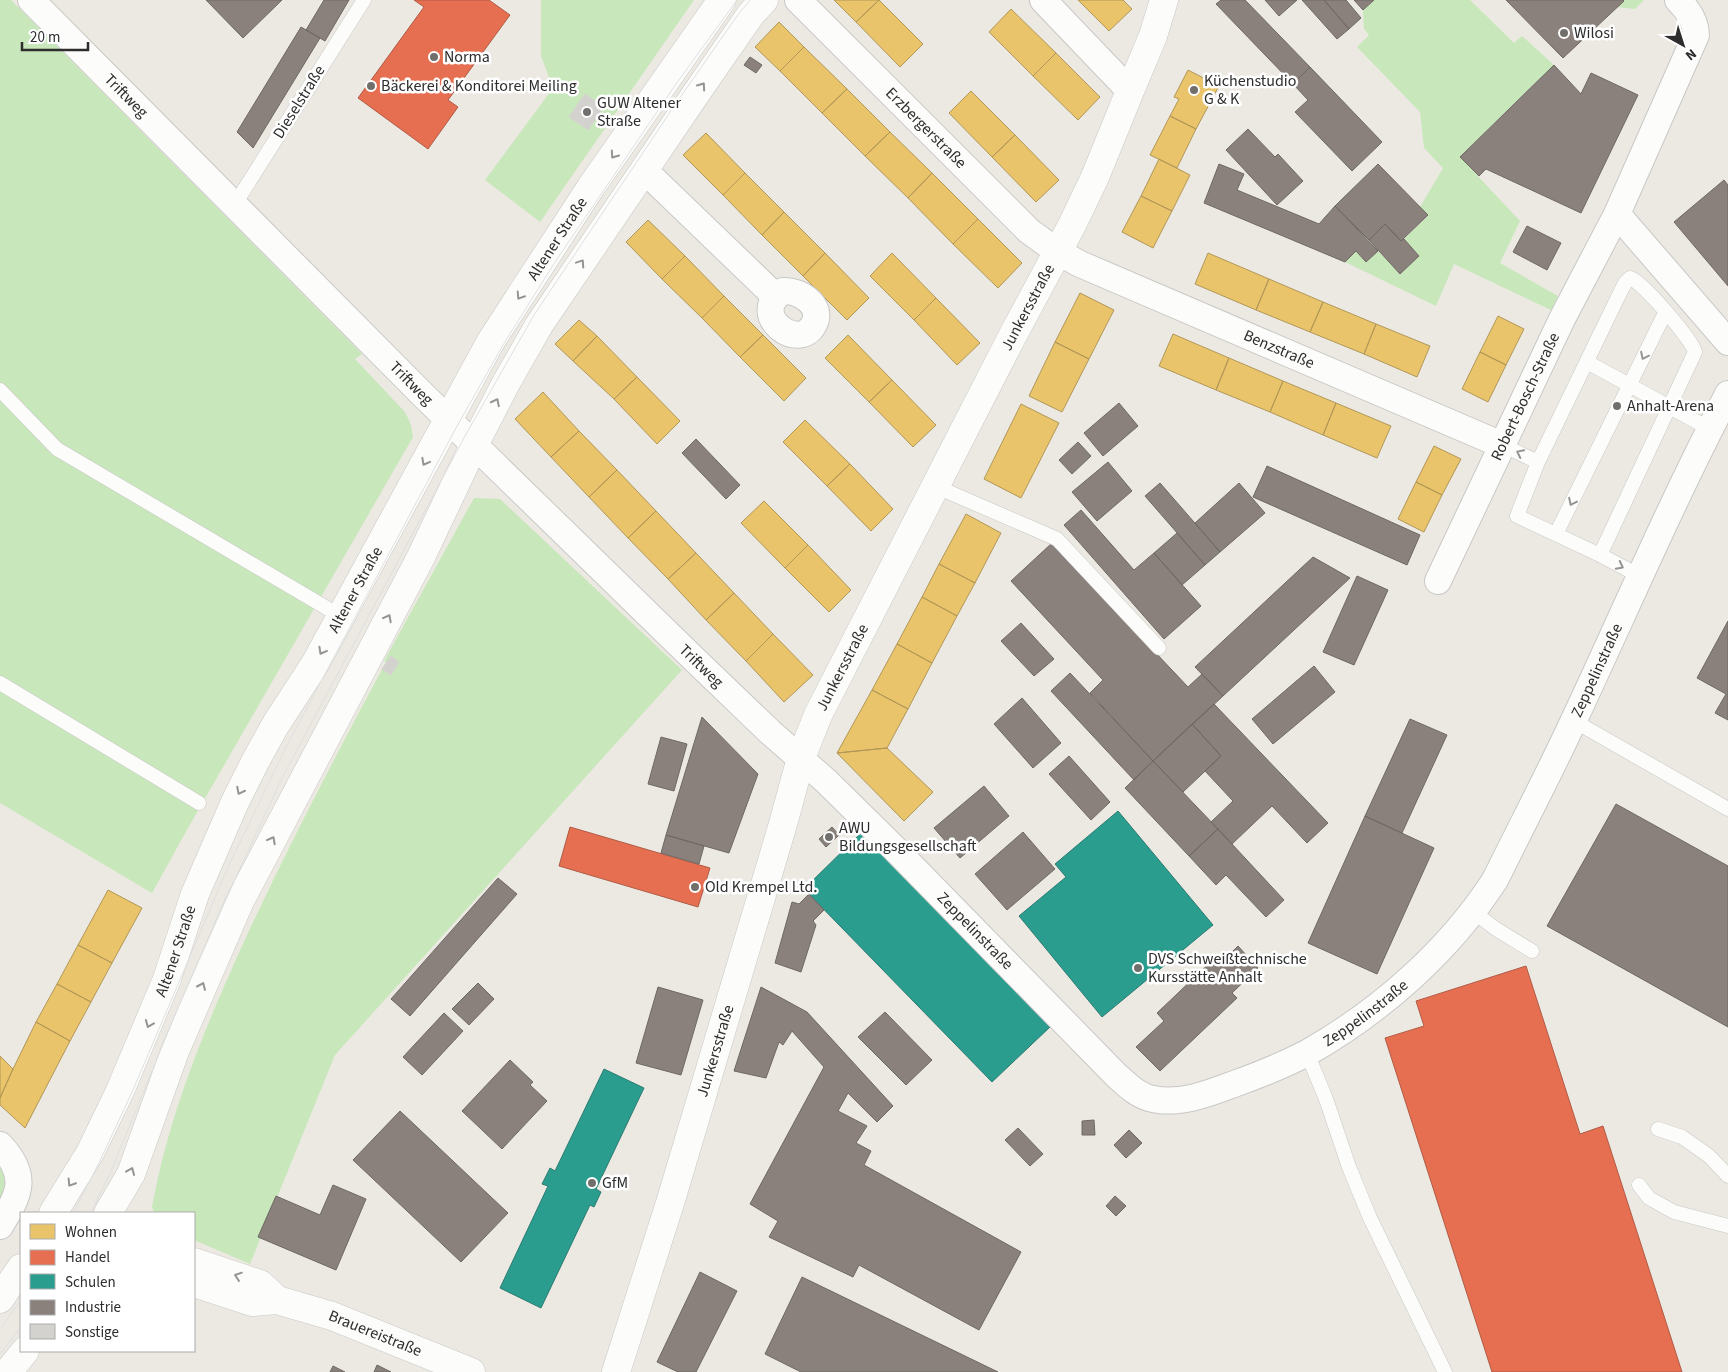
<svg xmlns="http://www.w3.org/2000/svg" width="1728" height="1372" font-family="'Source Sans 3',sans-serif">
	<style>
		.green { fill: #c8e7bb }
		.homes { fill: #e9c46a; stroke: #b19758 }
		.shops { fill: #e76f51; stroke: #af5b46 }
		.schools { fill: #2a9d8f; stroke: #2b7b72 }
		.industry { fill: #8a817c; stroke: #6e6864 }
		.building { fill: #d4d2ce; stroke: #d6d4ce }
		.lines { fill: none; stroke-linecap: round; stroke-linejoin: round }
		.lane-casing { stroke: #c9c8c7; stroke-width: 15 }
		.street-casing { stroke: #c9c8c7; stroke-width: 28 }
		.secondary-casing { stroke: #c9c8c7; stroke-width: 29 }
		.lane { stroke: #fcfcfb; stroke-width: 14 }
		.street { stroke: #fcfcfb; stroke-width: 26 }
		.secondary { stroke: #fcfcfb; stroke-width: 28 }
		.tram { stroke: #dedfe0; stroke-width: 1 }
		.oneway { stroke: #949494 }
		.poi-dot { fill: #706f6c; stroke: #fff; stroke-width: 2 }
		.labels { text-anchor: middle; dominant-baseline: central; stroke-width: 5; stroke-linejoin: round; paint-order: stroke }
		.poi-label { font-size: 16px; fill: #2d2d2d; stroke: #fff; text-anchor: start }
		.street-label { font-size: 16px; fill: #2d2d2d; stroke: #fff }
	</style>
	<rect width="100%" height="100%" fill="#ece9e2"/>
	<path class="green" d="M0,0H11L362,354L355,359L405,412L411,425L413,437L188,828L152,893L0,803Z
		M541,0H694L540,222L485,180L553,88L541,56Z
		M1374,0H1470L1514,43L1522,36L1554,65L1460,157L1520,221L1500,263L1558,296L1551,310L1454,264L1436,306L1345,262L1356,251L1366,262L1378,251L1400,274L1419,256L1404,239L1428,216L1420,207L1443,168L1424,148L1420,112L1357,47L1369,35L1364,29L1363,10Z
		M1623,0H1644L1635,9L1617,7Z
		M474,498L500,499L682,670L335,1055L250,1264L194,1240V1213H154L152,1207C169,1112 208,1020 248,933C291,841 338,751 386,662L384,661Z
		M0,1165L7,1171L9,1195L0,1211Z"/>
	<path class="homes" d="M834,0H879L856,22Z
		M879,0L923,44L900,67L856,22Z
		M1078,0H1123L1132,9L1109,31Z
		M1011,9L1056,53L1033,76L989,32Z
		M779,22L804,47L780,71L755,47Z
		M804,47L847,89L822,113L780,71Z
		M1056,53L1100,97L1078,120L1033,76Z
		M1188,70L1219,86L1196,129L1170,116L1179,99L1174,97Z
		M847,89L890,132L865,156L822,113Z
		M971,91L1015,135L992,157L949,113Z
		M1170,116L1196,129L1177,168L1150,155Z
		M890,132L932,173L908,198L865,156Z
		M706,133L745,173L723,195L683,155Z
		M1015,135L1059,180L1036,202L992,157Z
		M1159,159L1190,175L1172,211L1141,196Z
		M745,173L784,212L762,235L723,195Z
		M932,173L978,219L953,244L908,198Z
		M1141,196L1172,211L1153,248L1122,232Z
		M784,212L825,253L803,276L762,235Z
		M978,219L1022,263L998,288L953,244Z
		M648,220L685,256L662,279L626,242Z
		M825,253L869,298L847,320L803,276Z
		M892,253L936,298L914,320L870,276Z
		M1208,253L1269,279L1256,310L1195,284Z
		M685,256L724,296L702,318L662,279Z
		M1269,279L1323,302L1310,332L1256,310Z
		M1080,293L1114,310L1089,359L1055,342Z
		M724,296L763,335L740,357L702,318Z
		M936,298L980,343L957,365L914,320Z
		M1323,302L1376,324L1364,354L1310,332Z
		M1498,316L1524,329L1506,365L1480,352Z
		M579,320L597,336L573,361L555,344Z
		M1376,324L1430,346L1417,377L1364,354Z
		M1173,334L1229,358L1216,390L1159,366Z
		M763,335L806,378L784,401L740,357Z
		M848,335L892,380L869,402L825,358Z
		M597,336L637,377L614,399L573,361Z
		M1055,342L1089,359L1062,412L1029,396Z
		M1480,352L1506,365L1488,402L1462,389Z
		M1229,358L1283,381L1270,412L1216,390Z
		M637,377L680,421L657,444L614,399Z
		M892,380L936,425L913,447L869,402Z
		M1283,381L1336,403L1323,435L1270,412Z
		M543,392L579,431L551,457L515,419Z
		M1336,403L1391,426L1377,458L1323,435Z
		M1021,404L1059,423L1021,498L984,479Z
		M805,420L850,464L827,486L783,442Z
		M579,431L617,470L589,497L551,457Z
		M1434,446L1461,459L1442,495L1416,482Z
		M850,464L893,509L871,531L827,486Z
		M617,470L656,511L628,538L589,497Z
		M1416,482L1442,495L1424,532L1398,519Z
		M764,501L808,545L785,568L741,523Z
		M656,511L696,553L668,579L628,538Z
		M966,514L1001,533L975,583L939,564Z
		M808,545L851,590L829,612L785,568Z
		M696,553L734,593L706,620L668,579Z
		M939,564L975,583L957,616L922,597Z
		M734,593L773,634L746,661L706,620Z
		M922,597L957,616L932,663L897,644Z
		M773,634L813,675L784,702L746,661Z
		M897,644L932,663L908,709L872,690Z
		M872,690L908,709L887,748L837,753Z
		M887,748L933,792L904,821L837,753Z
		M108,890L142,908L112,963L78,945Z
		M78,945L112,963L91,1002L57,984Z
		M57,984L91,1002L70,1041L36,1022Z
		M36,1022L70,1041L25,1128L0,1105V1098L13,1069Z
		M0,1056L13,1069L0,1098Z"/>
	<path class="shops" d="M414,0H489L510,15L448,100L458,107L428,149L358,98L424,7Z
		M570,827L710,868L698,907L559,866Z
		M1526,966L1580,1134L1603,1126L1682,1372H1492L1385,1038L1424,1026L1416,1001Z"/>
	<path class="schools" d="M1118,811L1213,925L1102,1017L1019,916L1066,877L1055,864Z
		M861,833L1050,1027L992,1082L804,889Z
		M604,1069L644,1088L596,1189L601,1192L594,1207L590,1205L541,1308L500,1288L548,1186L542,1184L550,1168L555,1171Z"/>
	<path class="industry" d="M206,0H282L243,38Z
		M324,0H349L325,41L306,30Z
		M1221,0H1245L1310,67L1293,84L1216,4Z
		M1265,0H1297L1279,16Z
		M1302,0H1324L1349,29L1337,39Z
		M1324,0H1346L1361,18L1349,29Z
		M1354,0H1374L1363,10Z
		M1506,0H1623L1624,1L1563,58Z
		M301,27L320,38L253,148L237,132Z
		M750,57L762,65L756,73L744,65Z
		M1554,65L1581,94L1591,73L1638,95L1581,213L1486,169L1479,176L1460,157Z
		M1310,67L1382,142L1352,171L1295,112L1308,100L1293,84Z
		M1248,129L1275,157L1278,154L1303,181L1277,205L1226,150Z
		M1219,164L1244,174L1237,190L1319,224L1335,206L1378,251L1366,262L1356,251L1345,262L1204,203Z
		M1378,164L1428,215L1401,241L1385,224L1369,240L1335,206Z
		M1724,180L1728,185V286L1674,222Z
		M1385,224L1401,241L1404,239L1419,256L1400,274L1369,240Z
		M1527,226L1561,243L1547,270L1513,252Z
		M1119,403L1138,426L1103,456L1084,433Z
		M696,439L740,485L726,499L682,453Z
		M1078,442L1091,456L1072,474L1059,460Z
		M1108,462L1132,491L1097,521L1072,492Z
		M1267,466L1420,535L1407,565L1253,497Z
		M1160,483L1220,552L1205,565L1145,496Z
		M1239,483L1265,513L1220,552L1195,523Z
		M1081,510L1134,570L1154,553L1201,606L1164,639L1064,525Z
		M1177,533L1205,565L1182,585L1154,553Z
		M1052,543L1188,687L1202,674L1223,696L1153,761L1090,693L1103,680L1011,581Z
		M1313,557L1350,578L1223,696L1195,667Z
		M1357,576L1388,590L1354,665L1323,652Z
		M1728,621V720L1715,713L1726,694L1697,678Z
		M1021,623L1054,659L1034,676L1001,641Z
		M1314,666L1335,692L1273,744L1252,719Z
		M1070,673L1153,761L1134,780L1051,691Z
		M1022,698L1061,743L1033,768L994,724Z
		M1214,704L1328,823L1307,843L1272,806L1232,844L1211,822L1233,801L1205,771L1221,756L1192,724Z
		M702,717L758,774L729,853L666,835Z
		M1410,719L1447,735L1402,833L1365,816Z
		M1192,724L1221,756L1183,792L1153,761Z
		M661,737L687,744L674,791L648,784Z
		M1069,756L1110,802L1091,820L1049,774Z
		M1153,761L1218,829L1189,856L1125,788Z
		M984,786L1009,816L960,858L934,828Z
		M1616,804L1728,866V1027L1547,926Z
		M1365,816L1434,848L1377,974L1308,943Z
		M832,827L839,835L826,847L819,839Z
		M1218,829L1284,900L1266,917L1226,875L1216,885L1189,856Z
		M1023,832L1055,869L1007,910L975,874Z
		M666,835L704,846L699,864L661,853Z
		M498,878L517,894L410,1016L391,999Z
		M809,894L824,910L813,921L816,925L801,972L775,963L792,902L799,904Z
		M1238,946L1258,968L1232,993L1237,998L1160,1071L1136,1047L1164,1021L1157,1013L1217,956L1223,961Z
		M478,983L494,999L469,1025L452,1009Z
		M658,987L703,1000L681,1075L636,1063Z
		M761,987L807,1012L893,1106L877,1122L848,1093L838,1111L867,1126L856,1143L871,1151L864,1165L1021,1252L979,1330L859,1265L853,1277L769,1237L778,1221L750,1204L824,1067L792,1031L783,1045L779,1042L766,1078L734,1071Z
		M885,1012L932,1060L906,1085L858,1037Z
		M444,1013L463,1031L422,1075L403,1057Z
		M510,1060L533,1082L530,1085L547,1101L502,1149L462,1111Z
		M400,1111L508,1213L461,1262L353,1160Z
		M1094,1120L1095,1135H1082V1121Z
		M1018,1128L1043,1154L1030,1166L1005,1140Z
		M1129,1130L1142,1143L1126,1158L1114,1145Z
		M333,1185L366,1199L336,1270L258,1237L276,1196L320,1215Z
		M1115,1196L1126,1206L1116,1216L1106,1206Z
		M700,1272L737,1291L696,1372H678L657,1362Z
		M802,1277L998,1372H801L765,1354Z
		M377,1365L391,1372H374Z
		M333,1366L345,1372H330Z"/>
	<path class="building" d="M585,94L604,107L588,130L569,117Z
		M391,656L399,662L391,675L382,669Z"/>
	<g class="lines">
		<defs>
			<path id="lane" d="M235,204L364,0
				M1630,278C1641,280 1693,341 1695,352L1600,555L1517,516L1538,462L1617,299L1625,283Z
				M1587,362L1710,429
				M0,390L57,449L342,617
				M1502,445L1538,462
				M937,487L1057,539L1159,648
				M1556,534L1665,313
				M1600,555L1640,576
				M0,683L199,803
				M1574,721L1728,809
				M1472,911L1496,929L1532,951
				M1307,1053L1326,1099L1349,1167L1370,1218L1445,1372
				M1658,1129L1682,1137L1709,1156L1728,1176
				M1639,1185L1649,1198L1674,1212L1728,1226"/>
			<g id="street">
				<path id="s1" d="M31,0L422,394L696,661L770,732L826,781L891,845L1116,1075C1127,1085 1138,1096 1153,1099C1180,1105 1210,1093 1234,1084C1259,1075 1284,1065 1307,1053C1381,1011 1449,951 1495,880C1521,827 1549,774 1574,720C1625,611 1672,501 1728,394"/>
				<path id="s2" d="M798,0L1029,231L1058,252L1080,264L1502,445"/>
				<path d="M1043,0L1130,91"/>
				<path d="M1678,0C1688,10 1696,21 1696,35L1617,214L1728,342"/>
				<path d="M644,170L775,296"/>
				<path d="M783,291C799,290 824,305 814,324C799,354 747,314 783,291Z"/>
				<path id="s3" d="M1438,581L1562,319L1617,214"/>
				<path d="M0,1145C29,1176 20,1194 0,1226"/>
			</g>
			<g id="secondary">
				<path id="s4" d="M53,1213L90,1153L120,1091L167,979L195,894L235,802L256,760L276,724L315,664L491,341L591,187L722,0"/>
				<path d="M108,1213L131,1174L175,1051L240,901L421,557L474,445L506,383L539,325L695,95L751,14L764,0"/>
				<path d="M194,1262L260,1284L277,1300"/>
				<path id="s5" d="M194,1283L252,1302L277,1300L332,1316L471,1372"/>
				<path d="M0,1299L21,1268"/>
				<path d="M8,1372L25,1351"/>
				<path id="s6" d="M616,1372L671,1200L783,824L801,758L818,715L1014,333L1072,225L1095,177L1130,91L1153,36L1164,0"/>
			</g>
		</defs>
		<use href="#lane" class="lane-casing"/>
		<use href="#street" class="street-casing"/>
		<use href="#secondary" class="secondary-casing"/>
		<use href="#lane" class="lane"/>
		<use href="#street" class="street"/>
		<use href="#secondary" class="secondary"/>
		<path class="tram" d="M73,1213L99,1163L133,1090L228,867L285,749L456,428L503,345L555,262L676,84L737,0
			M91,1213L111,1171L180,1003L237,875L282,778L465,436L534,315L679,99L737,16L750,0
			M0,1329L21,1300
			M0,1354L21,1327"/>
	</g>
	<defs><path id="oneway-chevron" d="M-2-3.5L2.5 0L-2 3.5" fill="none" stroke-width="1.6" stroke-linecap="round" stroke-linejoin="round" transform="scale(1.25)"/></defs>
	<g class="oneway">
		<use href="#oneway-chevron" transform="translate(702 86) rotate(-55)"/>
		<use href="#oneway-chevron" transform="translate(614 155) rotate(125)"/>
		<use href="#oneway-chevron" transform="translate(581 263) rotate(-56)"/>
		<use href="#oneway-chevron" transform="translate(520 296) rotate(123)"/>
		<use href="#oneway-chevron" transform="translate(1644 356) rotate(116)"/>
		<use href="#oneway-chevron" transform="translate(496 402) rotate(-63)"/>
		<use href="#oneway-chevron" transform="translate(1520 453) rotate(-154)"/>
		<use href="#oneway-chevron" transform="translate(425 462) rotate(118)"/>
		<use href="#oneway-chevron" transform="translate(1572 502) rotate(116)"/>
		<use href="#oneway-chevron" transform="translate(1620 566) rotate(27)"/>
		<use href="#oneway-chevron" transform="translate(388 618) rotate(-62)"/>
		<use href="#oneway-chevron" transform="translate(322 651) rotate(119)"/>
		<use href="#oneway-chevron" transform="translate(240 791) rotate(117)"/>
		<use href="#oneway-chevron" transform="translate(272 840) rotate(-62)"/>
		<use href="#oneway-chevron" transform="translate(202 986) rotate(-66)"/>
		<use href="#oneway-chevron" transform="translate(149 1024) rotate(112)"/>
		<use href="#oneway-chevron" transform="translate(131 1171) rotate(-67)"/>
		<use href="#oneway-chevron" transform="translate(71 1183) rotate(122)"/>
		<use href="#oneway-chevron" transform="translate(238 1276) rotate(-161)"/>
	</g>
	<g class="poi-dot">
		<circle cx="1564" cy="33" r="5"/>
		<circle cx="434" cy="57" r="5"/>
		<circle cx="371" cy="86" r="5"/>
		<circle cx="1194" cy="90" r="5"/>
		<circle cx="587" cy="112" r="5"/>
		<circle cx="1617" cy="406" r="5"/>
		<circle cx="829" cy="837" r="5"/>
		<circle cx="695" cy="887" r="5"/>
		<circle cx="1138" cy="968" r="5"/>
		<circle cx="592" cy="1183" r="5"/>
	</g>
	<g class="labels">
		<g class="poi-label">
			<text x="1574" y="33">Wilosi</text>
			<text x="444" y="57">Norma</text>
			<text x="1204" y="81">Küchenstudio<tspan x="1204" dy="18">G &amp; K</tspan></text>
			<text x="381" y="86">Bäckerei &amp; Konditorei Meiling</text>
			<text x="597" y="103">GUW Altener<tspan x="597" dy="18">Straße</tspan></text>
			<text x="1627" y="406">Anhalt-Arena</text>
			<text x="839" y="828">AWU<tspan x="839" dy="18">Bildungsgesellschaft</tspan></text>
			<text x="705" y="887">Old Krempel Ltd.</text>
			<text x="1148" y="959">DVS Schweißtechnische<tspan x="1148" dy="18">Kursstätte Anhalt</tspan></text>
			<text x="602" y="1183">GfM</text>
		</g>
		<g class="street-label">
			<text stroke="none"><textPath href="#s1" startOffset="135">Triftweg</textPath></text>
			<text transform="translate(299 102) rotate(-58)">Dieselstraße</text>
			<text stroke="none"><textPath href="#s2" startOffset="181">Erzbergerstraße</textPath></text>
			<text stroke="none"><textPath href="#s4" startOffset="1100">Altener Straße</textPath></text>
			<text stroke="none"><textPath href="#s6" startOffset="1146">Junkersstraße</textPath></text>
			<text stroke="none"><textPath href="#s2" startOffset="604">Benzstraße</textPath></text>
			<text stroke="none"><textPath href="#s1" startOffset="540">Triftweg</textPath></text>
			<text stroke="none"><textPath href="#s3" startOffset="204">Robert-Bosch-Straße</textPath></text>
			<text stroke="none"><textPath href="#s4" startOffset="695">Altener Straße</textPath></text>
			<text stroke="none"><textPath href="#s1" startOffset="945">Triftweg</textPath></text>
			<text stroke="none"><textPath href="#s6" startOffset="741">Junkersstraße</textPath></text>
			<text stroke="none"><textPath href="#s1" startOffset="2226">Zeppelinstraße</textPath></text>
			<text stroke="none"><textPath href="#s1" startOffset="1326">Zeppelinstraße</textPath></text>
			<text stroke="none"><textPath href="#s4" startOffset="290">Altener Straße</textPath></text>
			<text stroke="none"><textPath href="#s1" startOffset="1806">Zeppelinstraße</textPath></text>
			<text stroke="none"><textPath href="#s6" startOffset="336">Junkersstraße</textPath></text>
			<text stroke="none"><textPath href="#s5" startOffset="190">Brauereistraße</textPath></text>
		</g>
	</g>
	<rect x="20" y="1212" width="175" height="140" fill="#ffffff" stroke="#ababab"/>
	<rect x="30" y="1224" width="25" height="15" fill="#e9c46a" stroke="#ababab"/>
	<text x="65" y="1237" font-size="15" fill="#2d2d2d">Wohnen</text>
	<rect x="30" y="1250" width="25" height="15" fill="#e76f51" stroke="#ababab"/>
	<text x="65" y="1262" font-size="15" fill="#2d2d2d">Handel</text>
	<rect x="30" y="1274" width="25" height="15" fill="#2a9d8f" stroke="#ababab"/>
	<text x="65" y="1287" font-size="15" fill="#2d2d2d">Schulen</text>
	<rect x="30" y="1300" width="25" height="15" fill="#8a817c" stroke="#ababab"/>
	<text x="65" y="1312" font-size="15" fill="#2d2d2d">Industrie</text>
	<rect x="30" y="1324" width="25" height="15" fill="#d4d2ce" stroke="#ababab"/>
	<text x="65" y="1337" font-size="15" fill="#2d2d2d">Sonstige</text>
	<g transform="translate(1683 45) rotate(141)" stroke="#ffffff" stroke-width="4" paint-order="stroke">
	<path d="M0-4L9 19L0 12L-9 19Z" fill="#2d2d2d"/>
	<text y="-8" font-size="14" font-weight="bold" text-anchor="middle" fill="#2d2d2d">N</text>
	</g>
	<path d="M22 42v8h66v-8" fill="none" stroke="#2d2d2d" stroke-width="2.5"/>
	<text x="30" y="42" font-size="15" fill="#2d2d2d" stroke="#ffffff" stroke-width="4" paint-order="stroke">20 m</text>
</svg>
